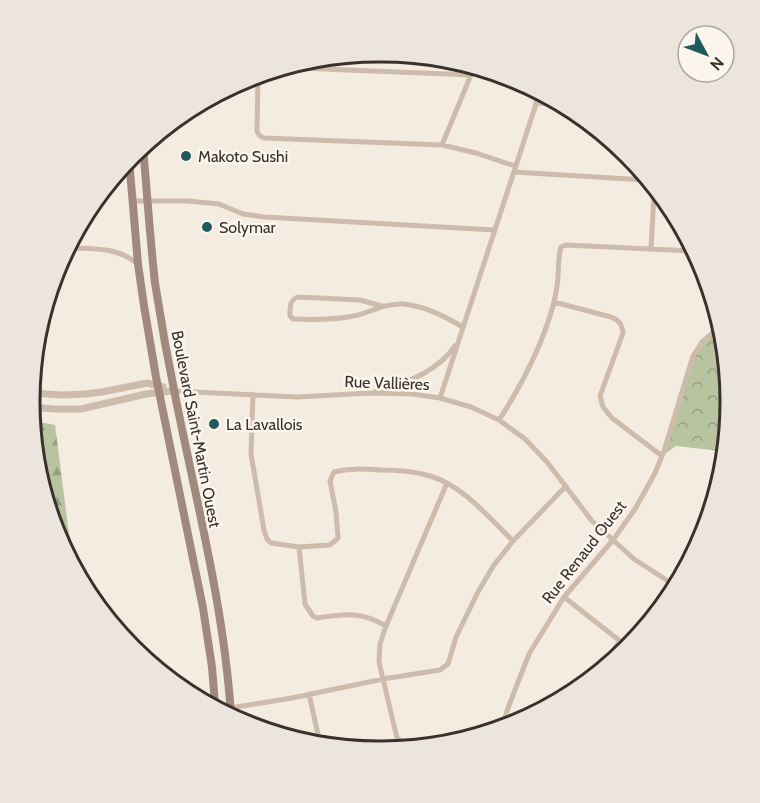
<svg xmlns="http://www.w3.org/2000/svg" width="760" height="803" font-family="Cabin,sans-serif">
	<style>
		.forest { fill: url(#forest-firs) }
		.park { fill: url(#park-crowns) }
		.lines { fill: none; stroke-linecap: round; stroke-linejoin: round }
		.minor { stroke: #cdbbac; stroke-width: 5 }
		.tertiary { stroke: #cdbbac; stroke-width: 7 }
		.secondary { stroke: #a18a7d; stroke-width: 8 }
		.poi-dot { fill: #1f5a5e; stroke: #fbf5ee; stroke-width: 2 }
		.labels { text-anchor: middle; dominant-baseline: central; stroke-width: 5; stroke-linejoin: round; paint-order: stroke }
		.poi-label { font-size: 16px; fill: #3b302b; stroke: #fbf5ee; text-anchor: start }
		.street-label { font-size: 16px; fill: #3b302b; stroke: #fbf5ee }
		.rim { fill: none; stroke: #3b302b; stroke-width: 3 }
	</style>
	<defs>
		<pattern id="forest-firs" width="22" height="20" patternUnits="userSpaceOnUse" patternTransform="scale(1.5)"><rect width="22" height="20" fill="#b8c4a0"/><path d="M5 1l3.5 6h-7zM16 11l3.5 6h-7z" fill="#97a083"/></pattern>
		<pattern id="park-crowns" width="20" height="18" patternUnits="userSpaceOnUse" patternTransform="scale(1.5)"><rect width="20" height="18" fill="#b8c4a0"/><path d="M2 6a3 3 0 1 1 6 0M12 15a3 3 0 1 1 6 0" fill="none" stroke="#97a083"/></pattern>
	</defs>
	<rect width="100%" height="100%" fill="#f4ebe1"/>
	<path class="forest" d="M34,421L55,425L72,558L57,535Z"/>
	<path class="park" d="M716,330L730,401L720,451L676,446L662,456L693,356Z"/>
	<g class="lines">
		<path class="minor" d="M299,68L471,75
			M258,76L257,131L259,135L264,138L442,145L476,153L515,166
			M536,103L552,104
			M442,145L473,70
			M514,172L645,180
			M133,201H188L219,204L243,214L265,217L494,230
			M70,248C95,249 117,247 138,264
			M651,249L654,194
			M554,302L611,317C619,320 622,324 623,333L600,396L603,407L612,418L662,456
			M382,306L360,300L298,297C289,300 290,309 290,316L293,319C315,320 337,320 358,315C373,311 386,303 403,304C425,306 444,316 463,327
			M174,391L297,397L371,393L412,394L440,398L471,407L499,420L525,439L547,462L592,521L634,559L671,583
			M376,391C406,384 437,372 455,346
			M253,394L251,454L264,530L267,539L271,543L299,547L330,545L338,538L336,512L330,481L334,472C349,468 364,469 380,470C397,470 414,471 430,476C464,486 489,518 513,541
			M440,398L539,95
			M499,420C523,383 543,344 554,302C556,293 558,283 558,275C559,265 558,257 561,247L566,245L692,251
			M299,547L305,604L313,616L317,618C345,614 361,611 386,626
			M564,597L620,641L629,646
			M603,665L620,641
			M309,694L319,739
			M230,708L292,698L383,679L440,670L448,664L456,637L479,590L494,565L513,541L566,486
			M502,727L508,708L529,654L564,597L613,540L635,509L644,493L655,473L664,451L693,356L702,342L716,330
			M408,746L397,738L379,662L380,644L386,626L447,483"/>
		<path class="tertiary" d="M32,393L62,395L86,394L102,392L147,383L163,387
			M31,407L54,409H81L146,394L174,391"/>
		<path class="secondary" d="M143,147C147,192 150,238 155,283C161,322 168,361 176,400C197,504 224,608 231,715
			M129,159L138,264L144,306L156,377L203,608L212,667L215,704"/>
	</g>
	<g class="poi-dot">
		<circle cx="186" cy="156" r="6"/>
		<circle cx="207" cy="227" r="6"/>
		<circle cx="214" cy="424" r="6"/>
	</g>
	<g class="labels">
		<g class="poi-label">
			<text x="198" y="156">Makoto Sushi</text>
			<text x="219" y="227">Solymar</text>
			<text x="226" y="424">La Lavallois</text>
		</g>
		<g class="street-label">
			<text transform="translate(387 383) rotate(2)">Rue Vallières</text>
			<text transform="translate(196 429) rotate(79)">Boulevard Saint-Martin Ouest</text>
			<text transform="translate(584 552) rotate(-52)">Rue Renaud Ouest</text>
		</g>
	</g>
	<path d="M0 0H760V803H0ZM379 62H381A339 339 0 0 1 720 401V402A339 339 0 0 1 381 741H379A339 339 0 0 1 40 402V401A339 339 0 0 1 379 62Z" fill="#ece5de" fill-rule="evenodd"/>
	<path class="rim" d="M379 62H381A339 339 0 0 1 720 401V402A339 339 0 0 1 381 741H379A339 339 0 0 1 40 402V401A339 339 0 0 1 379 62Z"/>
	<g transform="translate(706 54) rotate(131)"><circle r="28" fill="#fbf5ee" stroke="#aea6a0" stroke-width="1.5"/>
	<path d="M0-4.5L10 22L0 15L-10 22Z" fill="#1f5a5e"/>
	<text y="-9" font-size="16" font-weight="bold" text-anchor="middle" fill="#3b302b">N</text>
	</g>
</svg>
